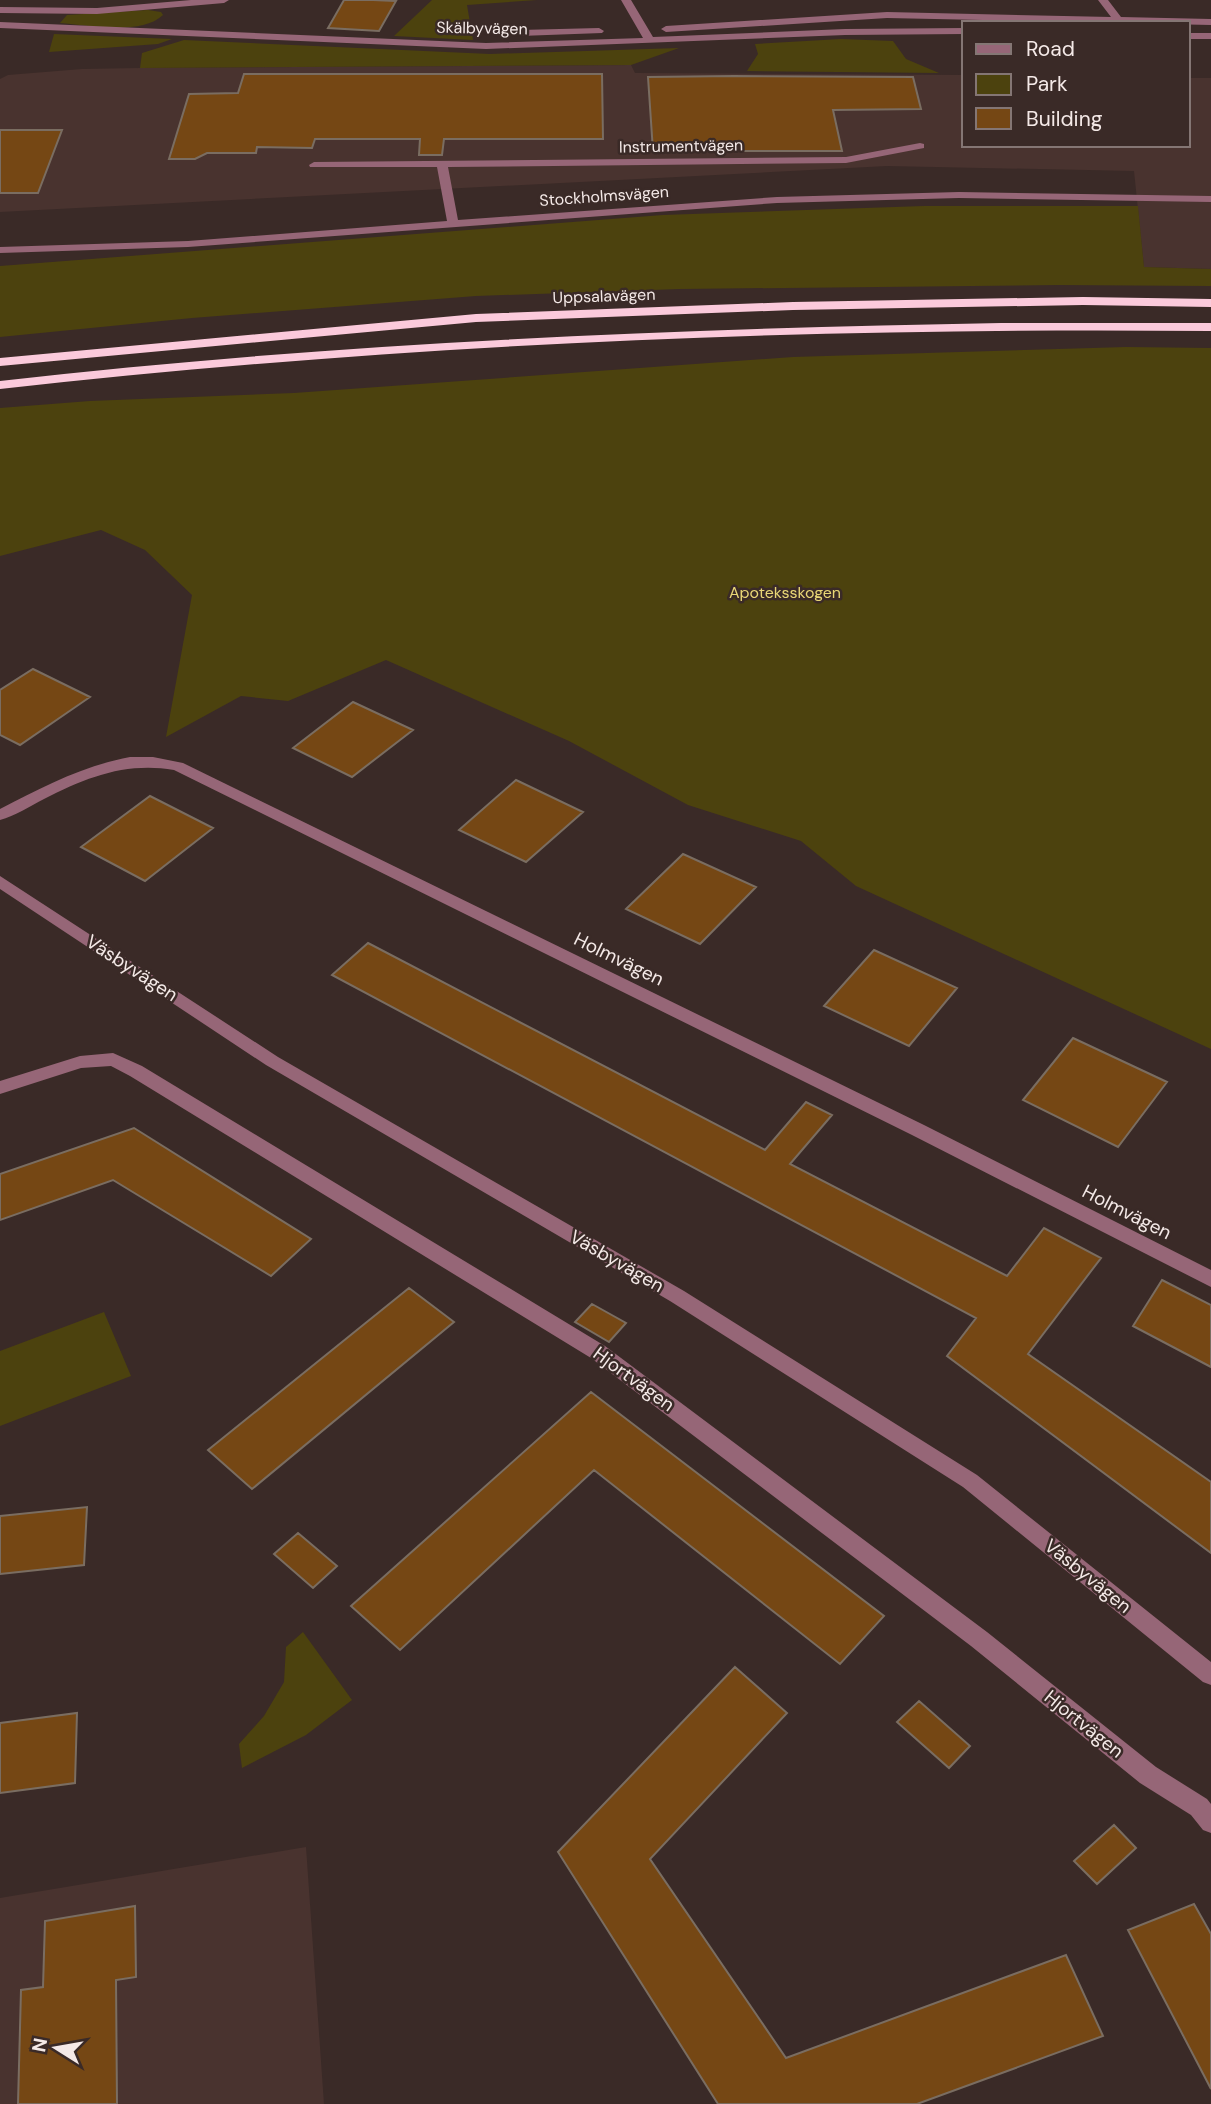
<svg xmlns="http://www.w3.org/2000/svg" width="1211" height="2104" font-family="'DM Sans',sans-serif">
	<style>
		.built { fill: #49332f }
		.green { fill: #4c420e }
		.building { fill: #754714; stroke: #7a6d61; stroke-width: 2 }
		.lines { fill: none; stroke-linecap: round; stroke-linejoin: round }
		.minor { fill: #966677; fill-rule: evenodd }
		.highway { fill: #fbcadb; fill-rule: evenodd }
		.labels { text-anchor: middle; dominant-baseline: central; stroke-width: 5; stroke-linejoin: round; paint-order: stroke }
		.far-street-label { font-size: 16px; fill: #f4e9e7; stroke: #3a2a27 }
		.far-park-label { font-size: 16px; fill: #e9d676; stroke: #3a2a27 }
		.street-label { font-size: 19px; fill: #f4e9e7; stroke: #3a2a27 }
	</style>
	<rect width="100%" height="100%" fill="#3a2a27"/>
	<path class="built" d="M631,65L635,73L964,75V145H1188V78H1211V269L1144,267L1134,171L887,166L0,212V79L8,75L82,69L140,68Z
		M306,1847L324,2104H0V1898Z"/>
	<path class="green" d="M432,0H537L467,5L473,40L394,36Z
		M148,10L161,12L163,15C141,36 89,25 60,23L67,15Z
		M54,34L172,39L158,44L49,52Z
		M841,39L893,41L906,59L939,73L747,71L758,54L755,44Z
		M184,40L490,54L679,48L631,65L140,68L142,53Z
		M924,206H1138L1144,267L1211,269V286L1059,285L680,289L476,296L192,318L0,337V266L663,215Z
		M1126,347L1211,348V1049L856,886L801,841L688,805L569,741L386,660L288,701L241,696L166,737L192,595L145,550L101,530L0,556V408L90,401L294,393L793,357Z
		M104,1312L131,1376L0,1426V1351Z
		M303,1632L352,1700L306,1735L242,1768L239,1744L264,1716L284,1682L286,1647Z"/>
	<path class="building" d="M344,0H373L396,1L379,31L328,28Z
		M244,74H602L603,139H444L442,155H419L420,139H315L312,148L257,147L256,153H207L195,159H169L189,94L238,93Z
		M734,76L913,77L921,109L833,110L842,151H653L648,77Z
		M0,130H62L38,193H0Z
		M33,669L90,697L20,745L0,735V690Z
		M353,702L413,730L352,777L293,748Z
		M516,780L583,812L526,862L459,830Z
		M150,796L213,828L145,881L81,847Z
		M683,854L756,887L700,944L626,909Z
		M368,943L765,1150L806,1102L832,1115L790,1164L1007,1276L1044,1228L1101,1258L1028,1354L1211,1482V1553L947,1356L976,1318L332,975Z
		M874,950L957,988L909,1046L824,1006Z
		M1073,1038L1167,1082L1118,1147L1023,1100Z
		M134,1128L311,1239L271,1276L113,1180L0,1220V1174Z
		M1162,1280L1211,1305V1367L1133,1326Z
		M409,1288L454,1322L252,1489L208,1450Z
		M592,1304L626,1323L609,1342L575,1322Z
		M591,1392L884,1616L840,1664L594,1470L400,1650L351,1606Z
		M87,1507L84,1565L0,1574V1516Z
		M298,1533L337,1566L313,1588L274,1554Z
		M735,1667L787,1713L650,1859L786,2058L1066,1955L1103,2036L917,2104H718L558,1852Z
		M919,1701L970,1746L949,1768L897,1722Z
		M77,1713L75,1783L0,1793V1723Z
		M1114,1825L1136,1848L1097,1884L1074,1861Z
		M1194,1904L1211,1934V2089L1128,1930Z
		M135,1906L136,1977L116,1980L117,2104H18L21,1990L43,1987L45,1921Z"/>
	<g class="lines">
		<path class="minor" d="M191,0H229L224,3L97,14L0,13V7L97,8Z
			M621,0H631L653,37L845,29L964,28V34L845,35L486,49L0,28V22L486,43L643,38Z
			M1098,0H1108L1121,17L1211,19V25L887,18L666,32L661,29L666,26L887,12L1111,17Z
			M599,28L604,31L602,33L520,36L515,33L520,30Z
			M1188,33H1211V39H1188Z
			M920,143L924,144V148L846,163L448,167L458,220L777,197L959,192L1211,196V202L959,198L777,203L188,247L0,253V247L188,241L447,221L437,167H310L309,165L314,162L846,157Z
			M130,757H153L183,763L924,1125L1211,1270V1287L912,1135L174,770C126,762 87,777 44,799C30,806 15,816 0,820V809C43,787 82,766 130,757Z
			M0,876L278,1057L684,1291L977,1475L1211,1662V1685L1203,1682L963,1487L670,1301L266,1065L0,889Z
			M113,1053L142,1066L605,1346L987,1632L1156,1767L1207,1799L1211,1804V1833L1203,1830L1191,1815L1140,1783L971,1646L591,1358L130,1076L111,1066L81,1068L0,1094V1081L80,1056Z"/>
		<path class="highway" d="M1083,297L1211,299V307L1083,305L793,310L476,322L0,366V358L476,314L793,302Z
			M1001,323H1211V331C807,327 401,344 0,389V381C332,343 666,329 1001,323Z"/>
	</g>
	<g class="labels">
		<g class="far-street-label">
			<text transform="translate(482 28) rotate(1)">Skälbyvägen</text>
			<text transform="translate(681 146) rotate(-1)">Instrumentvägen</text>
			<text transform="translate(604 196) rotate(-4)">Stockholmsvägen</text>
			<text transform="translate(604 296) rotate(-2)">Uppsalavägen</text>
		</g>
		<g class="far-park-label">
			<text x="785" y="592">Apoteksskogen</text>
		</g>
		<g class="street-label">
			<text transform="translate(619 959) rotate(26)">Holmvägen</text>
			<text transform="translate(132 968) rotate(33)">Väsbyvägen</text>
			<text transform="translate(1127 1212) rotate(27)">Holmvägen</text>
			<text transform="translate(617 1261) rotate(30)">Väsbyvägen</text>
			<text transform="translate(634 1379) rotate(36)">Hjortvägen</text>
			<text transform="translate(1088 1576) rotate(39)">Väsbyvägen</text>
			<text transform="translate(1084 1724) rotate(39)">Hjortvägen</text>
		</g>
	</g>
	<rect x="962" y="21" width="228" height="126" fill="#3a2a27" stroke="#847674" stroke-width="2"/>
	<rect x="976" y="44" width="35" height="10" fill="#966677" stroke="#847674" stroke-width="2"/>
	<text x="1026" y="56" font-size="21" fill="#f4e9e7">Road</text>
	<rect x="976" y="74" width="35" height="21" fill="#4c420e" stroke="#847674" stroke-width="2"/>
	<text x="1026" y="91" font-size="21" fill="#f4e9e7">Park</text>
	<rect x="976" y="108" width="35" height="21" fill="#754714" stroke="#847674" stroke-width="2"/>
	<text x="1026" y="126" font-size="21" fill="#f4e9e7">Building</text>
	<g transform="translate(56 2048) rotate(281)" stroke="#3a2a27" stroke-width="5" paint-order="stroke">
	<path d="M0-5L12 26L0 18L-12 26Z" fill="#f4e9e7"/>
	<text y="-10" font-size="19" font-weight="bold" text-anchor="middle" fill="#f4e9e7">N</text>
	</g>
</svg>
